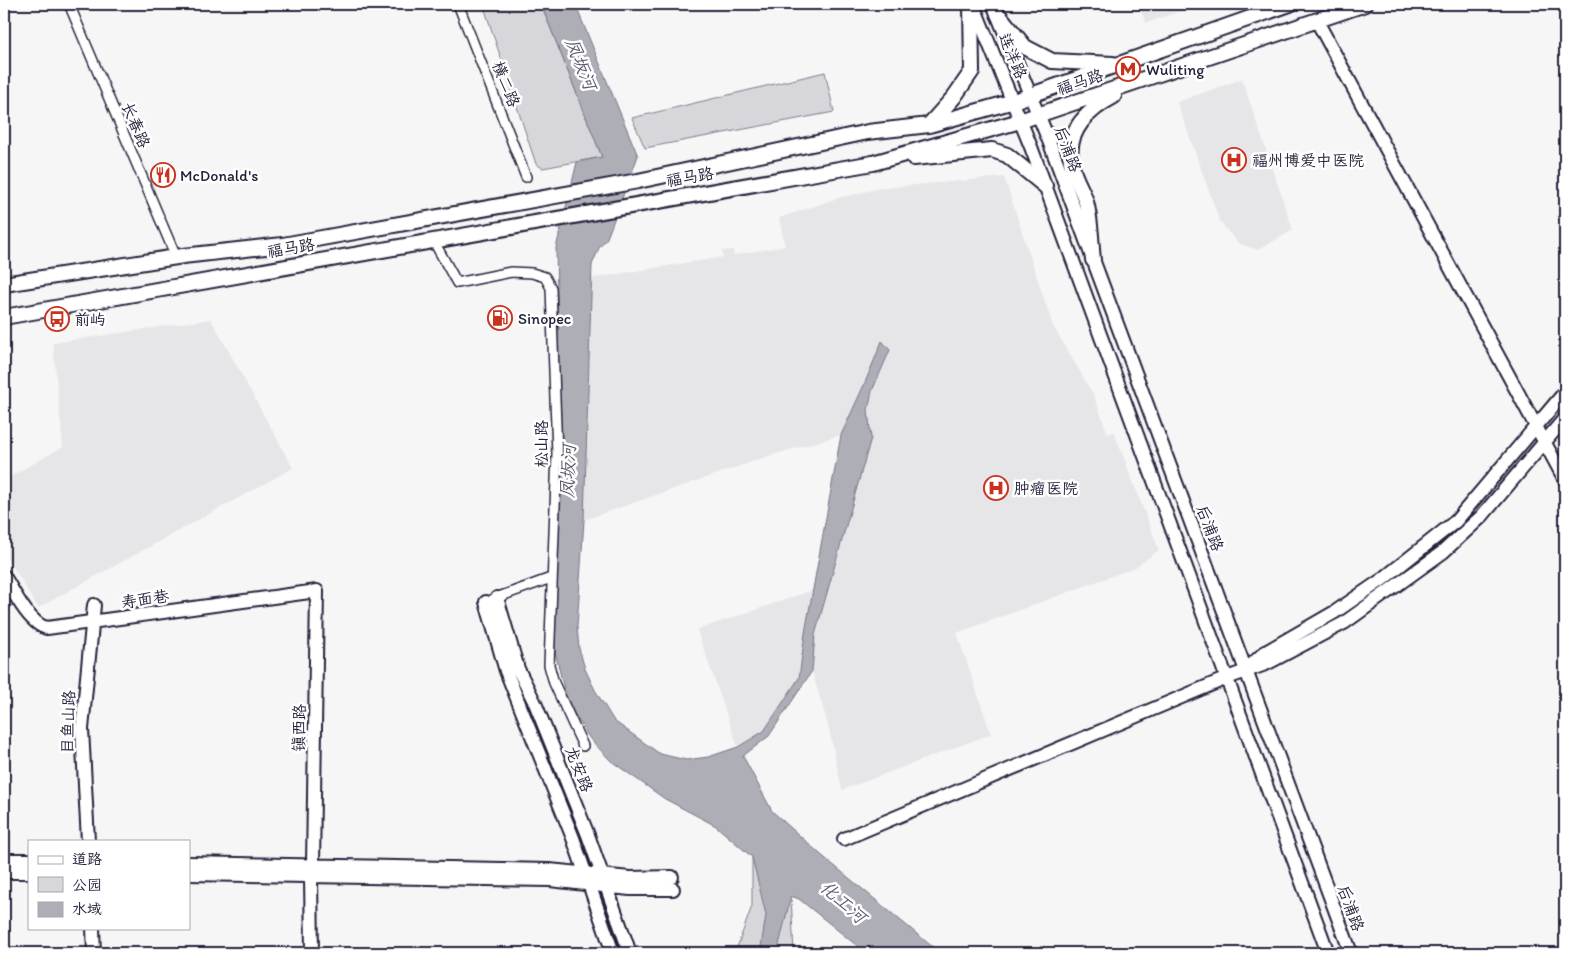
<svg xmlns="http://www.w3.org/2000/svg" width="1569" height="957" font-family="Itim,'LXGW WenKai TC',sans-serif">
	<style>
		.built { fill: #e6e6e9 }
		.green { fill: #d7d7db; stroke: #7c7c8b }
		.water { fill: #aeaeb7; stroke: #767685 }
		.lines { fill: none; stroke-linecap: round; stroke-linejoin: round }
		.street-casing { stroke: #22223b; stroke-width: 12 }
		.secondary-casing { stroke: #22223b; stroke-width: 16 }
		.primary-casing { stroke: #22223b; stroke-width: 18 }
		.street { stroke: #fff; stroke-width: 9 }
		.secondary { stroke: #fff; stroke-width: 12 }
		.primary { stroke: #fff; stroke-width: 14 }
		.labels { text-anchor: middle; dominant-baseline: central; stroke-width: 5; stroke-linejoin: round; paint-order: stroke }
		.street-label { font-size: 16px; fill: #22223b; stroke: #fff }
		.poi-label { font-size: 16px; fill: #22223b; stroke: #fff; text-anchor: start }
		.water-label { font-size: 18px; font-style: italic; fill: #5a5a6d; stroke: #fff }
	</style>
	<rect width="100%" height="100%" fill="#f6f6f7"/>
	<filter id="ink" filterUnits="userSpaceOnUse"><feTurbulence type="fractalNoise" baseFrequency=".02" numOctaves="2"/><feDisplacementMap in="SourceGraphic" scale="10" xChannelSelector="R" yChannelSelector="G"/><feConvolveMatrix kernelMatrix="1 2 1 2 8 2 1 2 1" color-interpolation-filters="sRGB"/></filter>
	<g filter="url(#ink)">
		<path class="built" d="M1138,4H1201L1146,23Z
			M1242,79L1293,230L1258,250L1238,243L1220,222L1177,102Z
			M1004,177L1053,326L1094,396L1108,434L1114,432L1159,550L1134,568L957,633L991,734L842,790L829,729L812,671L815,635L871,438L868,410L872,391L890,349L881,342L864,385L841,435L769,456L584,520L592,278L723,257L722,251L733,250L734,255L785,246L779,218L838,198L881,188Z
			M211,319L293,468L38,608L4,552V480L63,447L53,343Z
			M813,590L799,678L764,731L738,747L697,630Z"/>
		<path class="green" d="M483,4H541L602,157L543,168L536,164Z
			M825,72L834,112L645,148L632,118Z
			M752,857L791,896L794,953H735L752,906Z"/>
		<path class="water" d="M541,4H575L638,156L607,238L599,248L592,265L584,520L577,627L579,648L585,669L595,690L614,721L660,754L686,760L708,757L738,747L764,731L799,678L805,633L841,435L864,385L882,341L890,350L872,391L868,410L871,438L815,635L812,671L769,736L743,756L772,811L820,854L940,953H866L799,899L791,896L777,953H760L766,915L752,857L716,826L665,799L611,761L590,739L574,713L565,693L555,652L558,488L561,483L556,248L577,162L602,157Z"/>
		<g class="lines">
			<defs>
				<path id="street" d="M69,4L176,257
					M458,4L526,177
					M433,240L457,283L511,272L532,273L545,277L551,288L557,454L549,665L554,683L583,746
					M493,599L551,578"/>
				<path id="secondary" d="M973,4L1031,147L1328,953
					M993,4L1049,141L1351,953
					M1317,21L1565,480
					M4,576C13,591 30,625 47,628L317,591L313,865
					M497,598L518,669L535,703L588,835L630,953
					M486,602L506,671L573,838L613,953
					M1248,668L1264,653L1335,612L1383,579L1456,521L1565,392
					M844,839L1227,678L1268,663L1344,623L1443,552L1482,516L1565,418
					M88,841L82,729L94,605
					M4,860H29
					M189,863L549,870L630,878L672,877
					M4,872H29
					M189,874L550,880L630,889H673
					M311,876L312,953
					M93,928L94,953"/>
				<path id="primary" d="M998,14L1025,47L1052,61L1113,64
					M929,125L954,97L972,71L971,4
					M914,158L992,150L1007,155L1045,186
					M1093,260C1091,242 1091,220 1086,202C1083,191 1076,181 1073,170C1062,134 1086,111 1114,96
					M4,284L183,256L283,245L638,181L868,132L929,125L1014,101L1290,4
					M4,317L873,163L1020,121L1365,4"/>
			</defs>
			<use href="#street" class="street-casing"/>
			<use href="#secondary" class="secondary-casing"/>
			<use href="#primary" class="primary-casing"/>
			<use href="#street" class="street"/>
			<use href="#secondary" class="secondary"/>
			<use href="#primary" class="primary"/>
		</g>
	</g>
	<defs>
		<symbol id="metro-ring" viewBox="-11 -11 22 22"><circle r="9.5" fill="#fff" stroke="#c8321e" stroke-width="1.5"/><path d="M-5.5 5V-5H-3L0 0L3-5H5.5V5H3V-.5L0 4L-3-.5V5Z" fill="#c8321e"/></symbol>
		<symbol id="hospital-ring" viewBox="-11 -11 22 22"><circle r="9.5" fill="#fff" stroke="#c8321e" stroke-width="1.5"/><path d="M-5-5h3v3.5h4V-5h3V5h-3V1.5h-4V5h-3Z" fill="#c8321e"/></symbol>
		<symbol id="restaurant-ring" viewBox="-11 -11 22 22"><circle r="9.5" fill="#fff" stroke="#c8321e" stroke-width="1.5"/><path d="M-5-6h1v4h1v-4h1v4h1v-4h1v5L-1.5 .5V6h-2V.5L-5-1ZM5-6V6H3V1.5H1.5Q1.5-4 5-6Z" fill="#c8321e"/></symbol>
		<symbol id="fuel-ring" viewBox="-11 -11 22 22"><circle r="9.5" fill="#fff" stroke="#c8321e" stroke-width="1.5"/><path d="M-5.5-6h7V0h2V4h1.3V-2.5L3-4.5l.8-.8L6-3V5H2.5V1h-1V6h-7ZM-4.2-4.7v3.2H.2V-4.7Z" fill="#c8321e"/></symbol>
		<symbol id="bus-ring" viewBox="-11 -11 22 22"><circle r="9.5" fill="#fff" stroke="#c8321e" stroke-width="1.5"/><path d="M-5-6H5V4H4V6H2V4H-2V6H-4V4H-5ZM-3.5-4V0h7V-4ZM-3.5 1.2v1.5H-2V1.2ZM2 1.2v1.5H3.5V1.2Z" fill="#c8321e"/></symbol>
	</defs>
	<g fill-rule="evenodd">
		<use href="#metro-ring" x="1114" y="55" width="28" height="28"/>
		<use href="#hospital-ring" x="1220" y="146" width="28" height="28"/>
		<use href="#restaurant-ring" x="149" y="161" width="28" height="28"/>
		<use href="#fuel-ring" x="486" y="304" width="28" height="28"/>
		<use href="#bus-ring" x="43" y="305" width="28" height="28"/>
		<use href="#hospital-ring" x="982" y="474" width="28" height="28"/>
	</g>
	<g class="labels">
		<g class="street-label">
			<text transform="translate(1013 56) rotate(67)">连洋路</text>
			<text transform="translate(1080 82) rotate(-19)">福马路</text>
			<text transform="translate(506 84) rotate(68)">横二路</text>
			<text transform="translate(136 125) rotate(67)">长春路</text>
			<text transform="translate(1068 149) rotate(69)">后浦路</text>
			<text transform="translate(690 177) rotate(-10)">福马路</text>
			<text transform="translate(291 248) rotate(-10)">福马路</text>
			<text transform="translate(541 444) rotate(-90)">松山路</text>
			<text transform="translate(1210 528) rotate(69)">后浦路</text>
			<text transform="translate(145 599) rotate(-8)">寿面巷</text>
			<text transform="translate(68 722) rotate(-88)">目鱼山路</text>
			<text transform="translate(299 728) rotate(-89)">镇西路</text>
			<text transform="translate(579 769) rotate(68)">龙安路</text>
			<text transform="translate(1351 908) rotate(70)">后浦路</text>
		</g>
		<g class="poi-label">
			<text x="1146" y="69">Wuliting</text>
			<text x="1252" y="160">福州博爱中医院</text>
			<text x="180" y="175">McDonald's</text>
			<text x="518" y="318">Sinopec</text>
			<text x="74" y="319">前屿</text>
			<text x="1014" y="488">肿瘤医院</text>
		</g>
		<g class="water-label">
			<text transform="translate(581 64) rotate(68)">凤坂河</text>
			<text transform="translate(568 471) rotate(-88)">凤坂河</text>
			<text transform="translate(843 902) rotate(41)">化工河</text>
		</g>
	</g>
	<rect width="1569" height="957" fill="none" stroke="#fff" stroke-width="20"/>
	<rect x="10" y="10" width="1549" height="937" fill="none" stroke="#22223b" stroke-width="2" filter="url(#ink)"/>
	<rect x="28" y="840" width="162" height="90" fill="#ffffff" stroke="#a7a7b1"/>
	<rect x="38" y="856" width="25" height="8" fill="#ffffff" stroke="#a7a7b1"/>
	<text x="72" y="864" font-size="15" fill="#22223b">道路</text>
	<rect x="38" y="877" width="25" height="15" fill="#d7d7db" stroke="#a7a7b1"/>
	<text x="72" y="890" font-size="15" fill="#22223b">公园</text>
	<rect x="38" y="902" width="25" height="15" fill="#aeaeb7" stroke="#a7a7b1"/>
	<text x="72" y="914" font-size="15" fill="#22223b">水域</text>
</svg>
